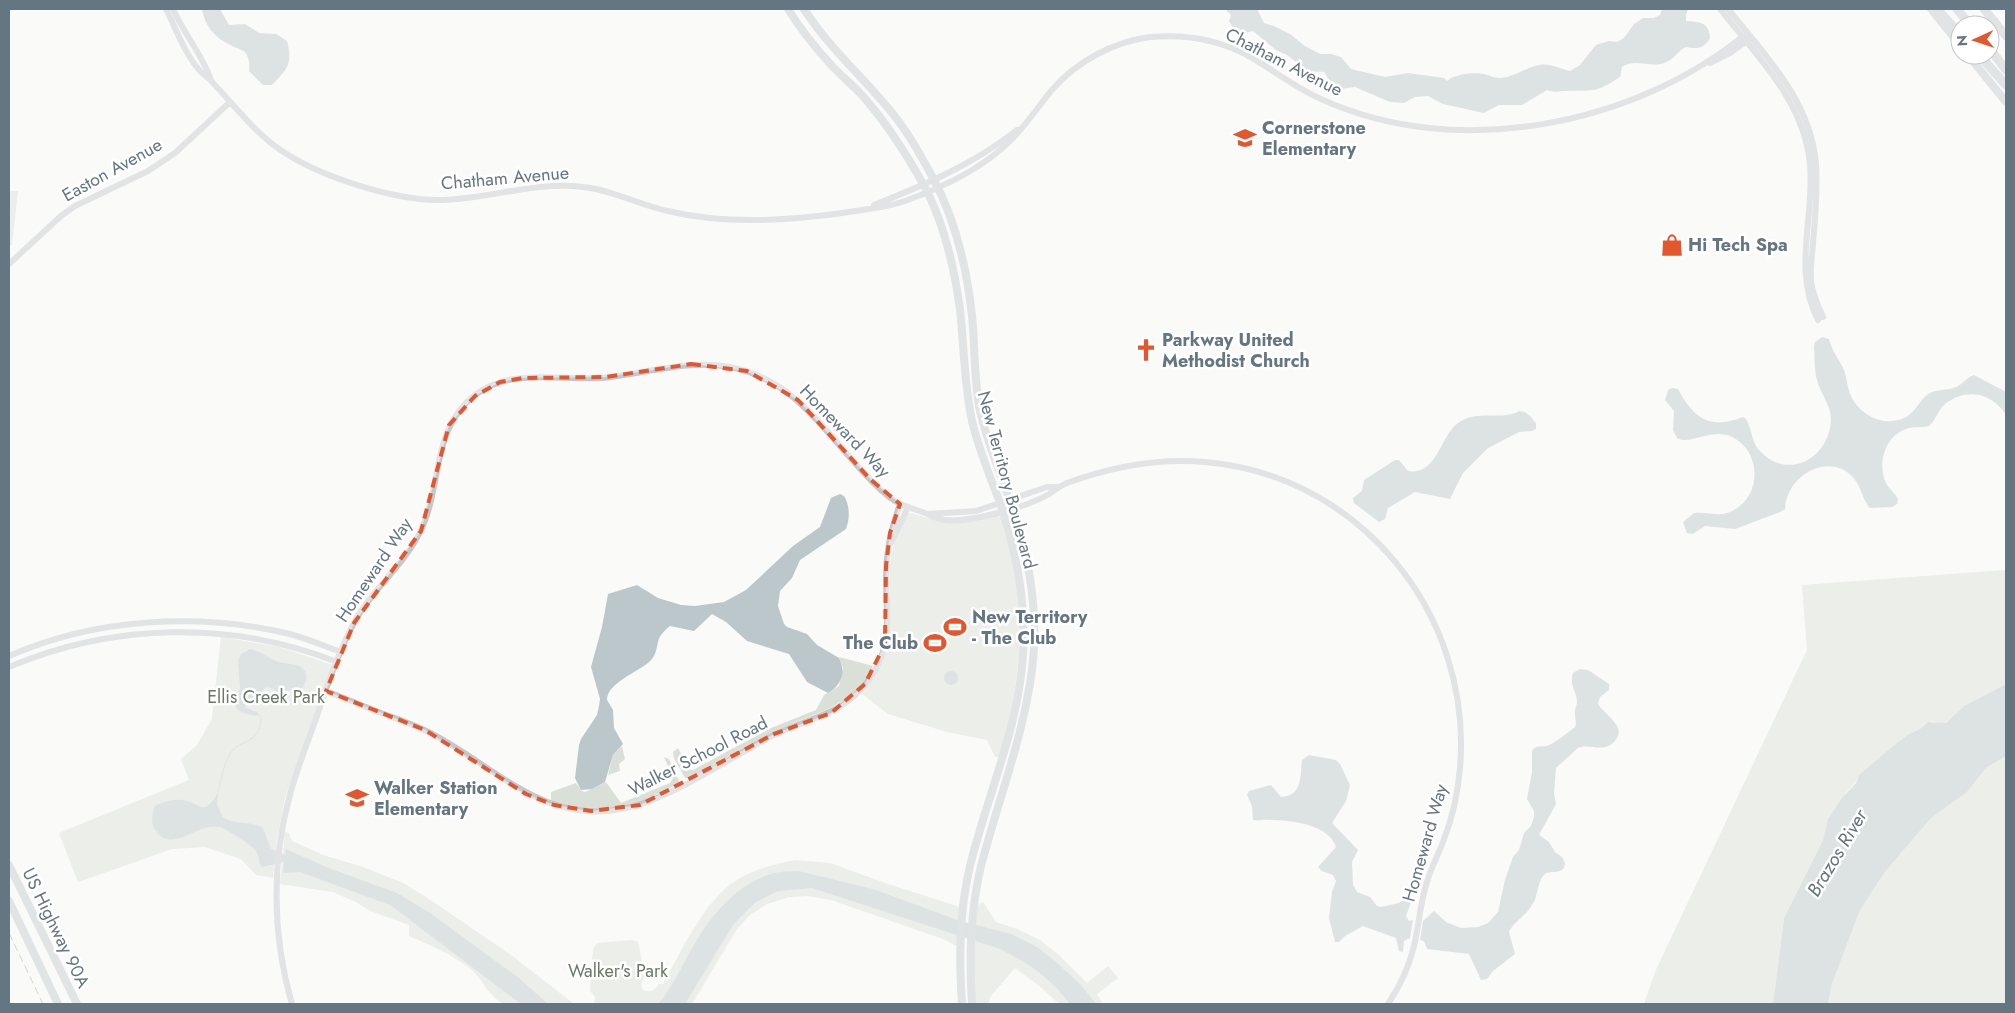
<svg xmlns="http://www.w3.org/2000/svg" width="2015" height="1013" font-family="Jost,sans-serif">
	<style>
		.green { fill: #dadfd7 }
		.water { fill: #bbc7cb }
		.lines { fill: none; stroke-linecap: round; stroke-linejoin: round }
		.stream { stroke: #bbc7cb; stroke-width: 1 }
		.minor { stroke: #c3c8cc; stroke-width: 6 }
		.major { stroke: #c3c9ce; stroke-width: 8 }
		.highway { stroke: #c3c9ce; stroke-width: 9 }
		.rail { stroke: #a2aab0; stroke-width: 1; stroke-dasharray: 8 4; stroke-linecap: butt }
		.marked { fill: none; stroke: #e4572e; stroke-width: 4; stroke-dasharray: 10 6; stroke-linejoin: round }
		.labels { text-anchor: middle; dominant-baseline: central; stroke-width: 5; stroke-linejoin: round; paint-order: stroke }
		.street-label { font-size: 18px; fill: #657683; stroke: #fff }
		.poi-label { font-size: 18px; font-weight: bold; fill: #657683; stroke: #fff; text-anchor: start }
		.park-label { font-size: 18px; fill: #687a64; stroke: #fff }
		.water-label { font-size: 19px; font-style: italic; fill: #60757c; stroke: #fff }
	</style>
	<rect width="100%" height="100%" fill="#fafaf8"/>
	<path class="green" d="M9,191H18L12,245H9Z
		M911,513C933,520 953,524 976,521C985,520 995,512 1002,518C1028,604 1024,672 999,757H995L987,740L947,732L888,714L862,694C875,676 887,658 889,635C892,609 887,583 891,557C893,542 900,528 907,514Z
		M2006,570V684L1964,706L1946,723L1939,724L1932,721L1925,724L1920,729L1909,734L1898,742L1858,777C1855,785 1850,787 1846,793C1835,809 1828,821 1823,840L1784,918L1773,1004H1644L1655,972L1807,650L1802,585Z
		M221,637L279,647L333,665L285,798L277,838L273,878L256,875L241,859L205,847L172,849L78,882L59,833L189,780L181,759L197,745L212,719Z
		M839,657L873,666C856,707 809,714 774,732C746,746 718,763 691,779L685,778L674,758L673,752L678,748L689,769L693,770L771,728L816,710L824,695L839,686L843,668Z
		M622,746L625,759L619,764L620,771L608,775L613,755Z
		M2006,756V1004H1828L1832,984L1860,910L1885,872L1930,819L1967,792L1986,768Z
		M664,757L669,759L680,783L635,805L590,810L551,803V792L576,783L582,791L585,792L606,782L621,803L670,783L673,778Z
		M285,832L289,833L292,841L323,855L363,867L403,883L426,897L511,955L574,1004C562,1004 513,1007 505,1004C491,999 483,981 473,971C454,955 432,946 409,936V925L368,910L358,903L333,892L280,884Z
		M795,860L830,863L888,884L960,907L957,946L943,939L831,900L808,896L789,897L767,904L749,916L737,929L692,1004H594L595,997L590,991L593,949L597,943L632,940L638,942L645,976L641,984L643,990C651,993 654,991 659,984H663C682,951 704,900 737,880C755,869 775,864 795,860Z
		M983,902L996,922L1017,929L1040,940L1060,956L1087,983L1108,966L1118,978L1097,994L1103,1004H1059L1042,988L1015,968L991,996L988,1004H975L973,975L976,907Z"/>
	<path class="water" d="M202,9H220L229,25L245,24L259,33L276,34L287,41C293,64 288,68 272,85H263L249,71C250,65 249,57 245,52C241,49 234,47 230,45C214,37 205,26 202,9Z
		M1225,9H1257L1264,23L1274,26L1290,34L1305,46L1320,54H1331L1341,57L1351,69L1385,77L1408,73L1444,78L1447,81C1454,74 1474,72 1484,74C1489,75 1494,78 1499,78C1514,78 1525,67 1540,65C1548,63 1561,69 1570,71L1580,65L1596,45L1609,41L1617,42L1624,38L1634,24L1643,18H1654L1660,15L1662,9H1688L1686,15V21C1700,22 1709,22 1710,38C1704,49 1697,49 1686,47C1677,51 1674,60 1664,63C1650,68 1635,58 1622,67L1620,77C1595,93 1595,90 1567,91C1560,91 1554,93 1547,90L1522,105H1499L1484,113L1443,104L1428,96L1415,97L1404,103L1390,102L1355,87L1340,89L1331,83L1324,72L1308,71L1287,55L1276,50L1253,31L1242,34L1239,31H1235L1229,21L1231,15Z
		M1822,337L1829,339C1833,354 1838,357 1844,370C1847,378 1847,387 1851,396C1859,413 1879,425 1898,420C1916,416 1917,401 1930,393C1937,389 1947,391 1956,387C1963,384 1967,377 1974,375L2006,392V415C1993,393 1966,387 1945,404C1938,410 1936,420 1929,426C1922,428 1913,426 1906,429C1885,436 1877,464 1886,483C1889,489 1895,493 1898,499L1897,504L1892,507L1870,508C1860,497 1863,484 1847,472C1821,455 1786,479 1785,509L1780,512L1735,529L1705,526L1693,534L1687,533L1683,522L1694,513C1707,511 1719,518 1732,511C1762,497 1762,451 1732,437C1712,427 1689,446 1677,438L1673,430L1674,411L1665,400L1668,390L1672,388L1678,389C1694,419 1710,430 1743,417L1746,419C1752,429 1751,441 1759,450C1788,482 1830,458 1831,419C1831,405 1820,393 1817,380C1814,370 1815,356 1814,346L1815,342Z
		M1519,411C1527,411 1531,417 1536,423V429L1532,431L1519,432L1488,448L1463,473L1450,499L1415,492L1388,508L1385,519L1379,522L1354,503L1353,498L1362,491L1364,480L1395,460H1399L1408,471C1437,476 1440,436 1458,423C1476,409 1503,421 1519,411Z
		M840,494L844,496C850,506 850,518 846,529L800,560L792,578L780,591L778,606L784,624L787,627L807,634L817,645L839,658C846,672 842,685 828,693L807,682L789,654L747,641L726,622L712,614L694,631L670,626C665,630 659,636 658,642C656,650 656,656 649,662C638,672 607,683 607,700L613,710L614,728L623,744L613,755L605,782L592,789L581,790L575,778L579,745L581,739L597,715L599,706L600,699L591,667L602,627L608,594L637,585L658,598L681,605L695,606L724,602L746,590L793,546L820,527L831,498Z
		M250,649C261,651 267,657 276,661C283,664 289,663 296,665C309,668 309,682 300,690H282L275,693L274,689L266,687L262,691L263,698L256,701L247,700L245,705L246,708L257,712L259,715C250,716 238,713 235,705L240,688L238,661L241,654Z
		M1580,669L1588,670L1609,684V690L1600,697L1598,704C1603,712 1612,717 1617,726C1622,734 1615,745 1605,747C1596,749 1587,744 1578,748L1556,768L1554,793L1556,804L1539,835L1549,842L1555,852L1562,857L1565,863L1564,868C1558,875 1548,869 1543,876C1537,884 1538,897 1532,905C1526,916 1514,921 1509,932L1515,954L1493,971L1487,979L1481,980L1469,954L1427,949L1424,941L1420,940L1423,921L1434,911L1446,922L1461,928L1478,927L1488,923L1498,912L1505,880L1513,857L1519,850L1524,833L1531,826L1534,817V811L1527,799L1532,772V751C1537,743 1542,749 1549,745C1553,744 1573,729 1575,727C1577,723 1575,719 1575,715C1574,711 1576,707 1577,703C1577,691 1569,687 1573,673Z
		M944 678a7 7 0 1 1 14 0a7 7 0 1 1-14 0Z
		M2006,684V756L1986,768L1967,792L1930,819L1885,872L1860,910L1832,984L1828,1004H1773L1784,918L1823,840L1828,819L1842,798L1856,783L1859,775L1898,742L1909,734L1920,729L1928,722L1946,723L1964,706Z
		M1309,755L1336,760L1340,764L1350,785L1346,801L1332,823L1358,850L1352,862L1353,885L1357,892L1370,897L1377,906L1381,907L1399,903L1409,897L1412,899L1406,916L1409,921L1413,920L1410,938L1404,941L1403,952L1399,951L1396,938L1363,926L1345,936L1339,942H1335L1329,918L1332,892L1336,881L1333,875L1322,871L1318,867L1336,847C1329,824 1290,820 1269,820C1263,819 1259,821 1253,820L1252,806L1247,795L1249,791L1271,785L1281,797C1303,796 1300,775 1302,760Z
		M218,793L217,805L223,817C236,826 249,820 263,828L271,849L285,855L286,849L326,867L397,893L430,913L519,978L548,1004H521L390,905L300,872L283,873L284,862L262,867C258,862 259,854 255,850C250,844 227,829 219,827C198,822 172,854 156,831C150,823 152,814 155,806C163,802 173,799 182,800C201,803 203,818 218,793Z
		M798,871L873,889L960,921L1011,934L1037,947L1056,962L1081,985L1096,1004H1070C1050,978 1029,963 1000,949L812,888L778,891L756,902L733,925L685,1004H658C671,989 680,970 690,952C708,919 734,885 771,874C779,871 789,872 798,871Z"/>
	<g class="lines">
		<path class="stream" d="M217,795C221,782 223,765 230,754C239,738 260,746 261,718L259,715"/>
		<path class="minor" d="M166,9C176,29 185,54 200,71C204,75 209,78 213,83C235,106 255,133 282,151C321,177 395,201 442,200C489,199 536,181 583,187C613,190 639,205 668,211C730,226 799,220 862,210C877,208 891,206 905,201C941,188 985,167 1012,139C1026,125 1038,107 1051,91C1076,62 1112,42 1150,37C1183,34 1216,39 1245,54C1271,68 1294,87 1321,99C1456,161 1635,126 1747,33
			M173,9C184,34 202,54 211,80
			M1720,9C1757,56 1804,101 1810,164C1815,217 1792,270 1818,320
			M1728,9C1765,55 1811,101 1816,164C1818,191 1815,217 1813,244C1812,256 1810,269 1811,282C1813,294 1818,306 1823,317
			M1710,63L1730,53L1748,40
			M874,205C927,184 972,165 1017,130
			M9,264L61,216L75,206L148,171L175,153L230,102
			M928,514L976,511L1047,487H1057
			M891,543L908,507
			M9,656C96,618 198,612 290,634C308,639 324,646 341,652
			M9,667C113,623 232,620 337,662
			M326,691C344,698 363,706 381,713C400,720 419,726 436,736C499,770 547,826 626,808C669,799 724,762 764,740C809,715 849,718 877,667C892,638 886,608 886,577C886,552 891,528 900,504
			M292,1004C272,935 271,861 291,791C298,767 307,743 316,719C327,686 339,650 356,619C374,588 404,565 420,532C443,487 430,429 475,395C487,386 500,381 515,379C543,374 573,380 601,378C645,374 686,359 730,367C793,379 822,428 863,472C872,482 882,493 895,501C904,506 914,509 925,513C936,517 933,518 945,520C970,523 1027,507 1049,494C1055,490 1060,486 1067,483C1111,467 1157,458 1205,462C1360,475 1473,614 1460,768C1458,793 1452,819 1443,842C1438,855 1431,868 1427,882C1420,903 1419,925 1414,946C1409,967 1400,986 1388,1004"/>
		<path class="major" d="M788,9C801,30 817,50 834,68C843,77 852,85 861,94C885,121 904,150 922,182C943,219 954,266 960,309C964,346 964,384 972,421C979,451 991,478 1001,506C1017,553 1026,605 1023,654C1019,727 987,796 970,866C959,912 959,958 962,1004
			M804,9C829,48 864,78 893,114C909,134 921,156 933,178C955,219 967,269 972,316C975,346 974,376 979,406C986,441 1001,474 1012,507C1030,558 1039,617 1032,670C1023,738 998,801 981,866C970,912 969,958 972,1004
			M1931,9L1960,45
			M1968,55L2006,102
			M9,865L77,1004
			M9,901L58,1004"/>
		<path class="highway" d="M1937,9L1960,34
			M1957,9L1970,25
			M1984,9L2006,36
			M1990,49L2006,70
			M1979,55L2006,85"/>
		<path class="rail" d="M9,933L43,1004"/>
	</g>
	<path d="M0 0H2015V1013H0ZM691,364L747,371L798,400L870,479L900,504L890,533L886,566L885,644L865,684L831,713L774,734L640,805L591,811L554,805L526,794L425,730L326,691L354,623L421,531L449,425L475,396L500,382L523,378L606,377Z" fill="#fafaf8" fill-opacity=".55" fill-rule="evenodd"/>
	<path class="marked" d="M691,364L747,371L798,400L870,479L900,504L890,533L886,566L885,644L865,684L831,713L774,734L640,805L591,811L554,805L526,794L425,730L326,691L354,623L421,531L449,425L475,396L500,382L523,378L606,377Z"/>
	<defs>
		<symbol id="school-bare" viewBox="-9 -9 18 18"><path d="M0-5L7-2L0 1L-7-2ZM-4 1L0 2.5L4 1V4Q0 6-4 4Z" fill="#e4572e" stroke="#fff" stroke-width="2.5" paint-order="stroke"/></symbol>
		<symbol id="shop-bare" viewBox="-9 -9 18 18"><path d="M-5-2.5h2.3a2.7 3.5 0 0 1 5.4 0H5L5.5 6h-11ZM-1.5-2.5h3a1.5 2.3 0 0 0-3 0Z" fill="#e4572e" stroke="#fff" stroke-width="2.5" paint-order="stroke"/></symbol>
		<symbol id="church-bare" viewBox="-9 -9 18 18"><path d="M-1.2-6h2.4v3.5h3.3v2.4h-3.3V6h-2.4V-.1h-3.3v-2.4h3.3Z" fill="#e4572e" stroke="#fff" stroke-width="2.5" paint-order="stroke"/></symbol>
		<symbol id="stadium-bare" viewBox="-9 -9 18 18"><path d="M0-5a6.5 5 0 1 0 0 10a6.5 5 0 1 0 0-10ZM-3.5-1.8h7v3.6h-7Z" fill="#e4572e" stroke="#fff" stroke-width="2.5" paint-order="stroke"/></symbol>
	</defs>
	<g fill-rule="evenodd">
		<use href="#school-bare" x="1229" y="122" width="32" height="32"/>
		<use href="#shop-bare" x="1656" y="229" width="32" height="32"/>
		<use href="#church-bare" x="1130" y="334" width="32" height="32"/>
		<use href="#stadium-bare" x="939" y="611" width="32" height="32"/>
		<use href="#stadium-bare" x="919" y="627" width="32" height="32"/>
		<use href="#school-bare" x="341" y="782" width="32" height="32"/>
	</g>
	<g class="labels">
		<g class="street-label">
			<text transform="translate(1284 62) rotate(27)">Chatham Avenue</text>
			<text transform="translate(112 170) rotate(-29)">Easton Avenue</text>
			<text transform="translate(505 178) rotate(-5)">Chatham Avenue</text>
			<text transform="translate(845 431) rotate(46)">Homeward Way</text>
			<text transform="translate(1007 480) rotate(75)">New Territory Boulevard</text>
			<text transform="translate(374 570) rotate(-56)">Homeward Way</text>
			<text transform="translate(698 756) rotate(-27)">Walker School Road</text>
			<text transform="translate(1425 843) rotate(-74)">Homeward Way</text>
			<text transform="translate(56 928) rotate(64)">US Highway 90A</text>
		</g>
		<g class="poi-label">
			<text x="1262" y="128">Cornerstone<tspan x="1262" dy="21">Elementary</tspan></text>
			<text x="1688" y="245">Hi Tech Spa</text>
			<text x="1162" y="340">Parkway United<tspan x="1162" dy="21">Methodist Church</tspan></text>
			<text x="972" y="617">New Territory<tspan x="972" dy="21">- The Club</tspan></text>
			<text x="918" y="643" text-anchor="end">The Club</text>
			<text x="374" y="788">Walker Station<tspan x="374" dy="21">Elementary</tspan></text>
		</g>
		<g class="park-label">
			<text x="266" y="697">Ellis Creek Park</text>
			<text x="618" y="971">Walker's Park</text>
		</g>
		<g class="water-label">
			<text transform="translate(1837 853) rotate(-59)">Brazos River</text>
		</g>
	</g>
	<rect width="2015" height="1013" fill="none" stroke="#657683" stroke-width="20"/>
	<g transform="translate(1975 40) rotate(267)"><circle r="24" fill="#ffffff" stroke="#c1c8cd"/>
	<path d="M0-4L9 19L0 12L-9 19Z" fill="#e4572e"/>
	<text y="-8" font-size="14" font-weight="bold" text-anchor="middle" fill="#657683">N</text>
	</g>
</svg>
